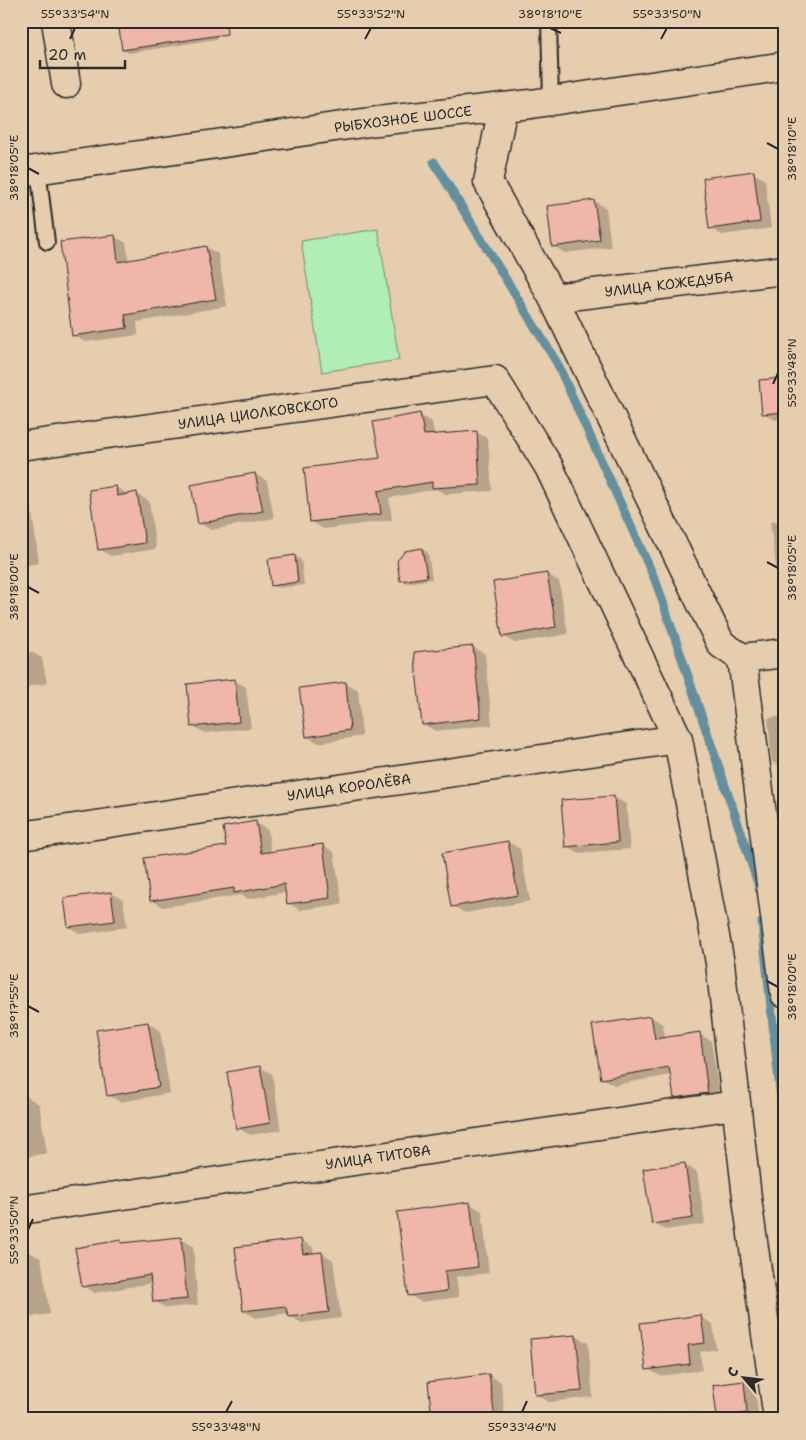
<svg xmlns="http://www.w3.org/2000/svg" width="806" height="1440" font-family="'Shantell Sans',sans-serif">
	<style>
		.green { fill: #b1eeb5; stroke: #6e8c70 }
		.shadow { fill: #0003 }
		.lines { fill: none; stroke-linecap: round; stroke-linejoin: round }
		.stream { stroke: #638f9e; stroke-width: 9 }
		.building { fill: #f0b6a9; stroke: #2b2b2b }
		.service-casing { stroke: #2b2b2b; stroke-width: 18 }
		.minor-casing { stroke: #2b2b2b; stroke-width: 31 }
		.tertiary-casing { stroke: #2b2b2b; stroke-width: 31 }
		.service { stroke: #e5cdae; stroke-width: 14 }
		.minor { stroke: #e5cdae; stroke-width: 28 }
		.tertiary { stroke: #e5cdae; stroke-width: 28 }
		.ticks { fill: none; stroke: #2b2b2b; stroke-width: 2 }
		.labels { text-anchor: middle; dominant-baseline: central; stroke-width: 4.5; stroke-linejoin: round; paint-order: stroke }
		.street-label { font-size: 14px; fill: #2b2b2b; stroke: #e5cdae }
		.neatline { fill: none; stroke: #2b2b2b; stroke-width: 2 }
		.ticks-label { font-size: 12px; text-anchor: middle; fill: #2b2b2b }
	</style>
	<rect width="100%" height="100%" fill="#e5cdae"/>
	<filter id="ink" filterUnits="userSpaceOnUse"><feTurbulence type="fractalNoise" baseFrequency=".02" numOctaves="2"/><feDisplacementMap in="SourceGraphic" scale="10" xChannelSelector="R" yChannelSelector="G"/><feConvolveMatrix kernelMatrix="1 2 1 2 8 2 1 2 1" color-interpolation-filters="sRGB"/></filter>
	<g filter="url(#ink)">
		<path class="green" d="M378,229L399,360L322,372L301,241Z"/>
		<path class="shadow" d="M215,21L217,39L129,53L123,50Z
			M632,21H687L688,28L644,31L632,24Z
			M753,173L765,180L771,228L722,235L710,228Z
			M594,201L606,208L611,247L565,253L553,246Z
			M114,236L126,243L129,261L206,247L218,254L227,306L137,322L138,335L85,342L73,335Z
			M785,379V419L775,420L763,413Z
			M420,415L432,422L434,435L476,432L488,439L492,491L445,494L436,489L389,498L392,520L324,529L312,522L382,460Z
			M255,474L267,481L274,518L211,530L199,523Z
			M116,487L128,494H137L149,501L156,549L111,556L99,549Z
			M21,500L31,506L39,563L21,566Z
			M785,521V578L777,573L770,522Z
			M422,549L428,553L432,579L407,583L401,580Z
			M295,556L301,560L304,585L278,588L272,585Z
			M547,574L559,581L568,634L515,643L503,636Z
			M473,647L485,654L492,725L435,731L423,724Z
			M31,652L42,658L47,683L21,688V654Z
			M234,680L246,687L251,728L205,733L193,726Z
			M346,683L358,690L362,736L319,743L307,737Z
			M785,716V769H784L772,762L768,718Z
			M614,797L626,804L630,849L578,853L566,846Z
			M256,823L268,830L271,853L322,845L334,852L342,904L300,910L288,903L286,892L248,899L241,895L163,907L151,900L228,847Z
			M508,842L520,849L530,901L465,913L453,906Z
			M111,893L123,900L127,927L81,934L69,927Z
			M651,1017L663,1024L665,1038L699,1034L711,1041L720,1100L687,1104L675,1097L671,1075L614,1085L602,1078Z
			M148,1023L160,1030L170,1093L120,1102L108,1095Z
			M260,1067L272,1074L281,1130L250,1135L238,1128Z
			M27,1097L39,1104L47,1153L21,1158V1098Z
			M685,1165L697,1172L705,1224L665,1230L653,1223Z
			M470,1204L482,1211L489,1273L456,1277L459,1297L421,1302L409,1295Z
			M181,1239L193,1246L198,1305L166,1308L154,1301L152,1283L95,1293L83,1286L121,1241L126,1244Z
			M301,1240L313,1247L314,1254L321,1253L333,1260L341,1318L302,1323L290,1316L289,1313L256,1318L244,1311Z
			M29,1252L41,1258L50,1314L21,1319V1253Z
			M701,1317L713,1324L716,1349L700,1352L702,1370L660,1376L648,1369Z
			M576,1336L588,1343L593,1397L549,1402L537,1395Z
			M489,1375L501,1382L505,1419H433Z
			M743,1382L755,1389L759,1419H723L718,1416Z
			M694,1411L706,1419H660L659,1413Z"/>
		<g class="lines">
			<path class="stream" d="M434,162L557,363L656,582L758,883L759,889
				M762,922L785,1137"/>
		</g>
		<path class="building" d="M118,21H226L227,34L122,50Z
			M754,171L760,222L709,229L703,178Z
			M594,200L600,240L552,247L547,206Z
			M115,235L118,262L206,246L216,299L125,315L127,328L72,336L60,242Z
			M785,378V412L762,414L759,380Z
			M420,413L424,435L477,431L480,485L432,488V482L378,491L381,514L310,522L304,468L380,458L373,422Z
			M255,473L263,511L198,524L191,485Z
			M116,486L117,496L137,492L145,543L98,550L89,490Z
			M422,548L427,577L400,581L397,561L405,551Z
			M295,555L298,582L271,586L268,559Z
			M547,573L556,627L502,637L493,582Z
			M473,646L481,718L422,725L414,652Z
			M235,679L239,722L191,727L187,684Z
			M346,682L350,730L306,737L299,688Z
			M614,796L618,842L565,847L561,800Z
			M256,821L261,853L323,844L330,898L287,904L284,884L234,893V888L150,901L144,858L226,846L223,827Z
			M508,841L518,895L451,907L442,853Z
			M111,892L115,921L68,927L64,898Z
			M651,1016L655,1039L700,1032L708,1093L674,1098L669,1067L601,1079L592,1025Z
			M148,1022L159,1087L107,1096L96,1030Z
			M260,1066L270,1123L236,1129L227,1072Z
			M685,1163L693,1218L652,1224L643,1169Z
			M470,1202L478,1267L445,1271L447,1291L408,1296L397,1212Z
			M181,1237L187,1299L153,1302L150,1275L82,1287L75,1248L121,1240V1243Z
			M301,1239L303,1254L322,1252L329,1312L289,1317L285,1306L243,1311L235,1247Z
			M701,1315L705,1343L688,1345L690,1364L646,1370L640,1323Z
			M576,1335L582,1391L535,1395L530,1339Z
			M489,1374L495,1419H432L428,1382Z
			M744,1381L747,1413L717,1417L713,1385Z"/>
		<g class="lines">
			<defs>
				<path id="service" d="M549,21L551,101
					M38,169L47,242"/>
				<path id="minor" d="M56,21L66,84
					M503,107L488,182L553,298L721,644L742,658L785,994
					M553,298L785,270
					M21,446L495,380L549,467L678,739L720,963L748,1206L778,1419
					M742,658L785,653
					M21,836L678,739
					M21,1210L735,1105"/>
				<path id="tertiary" d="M21,172L377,121L531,104L785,66"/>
			</defs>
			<use href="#service" class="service-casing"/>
			<use href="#minor" class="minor-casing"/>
			<use href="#tertiary" class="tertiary-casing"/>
			<use href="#service" class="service"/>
			<use href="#minor" class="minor"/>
			<use href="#tertiary" class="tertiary"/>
		</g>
	</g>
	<path class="ticks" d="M550,28L561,33M70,39L75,28M365,39L371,28M661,39L667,28M767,143L778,149M28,168L39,174M773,384L778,373M767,562L778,568M28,587L39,593M767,981L778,987M28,1006L39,1012M28,1230L33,1219M226,1412L232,1401M522,1412L527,1401"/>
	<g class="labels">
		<g class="street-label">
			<text transform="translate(403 119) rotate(-7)">РЫБХОЗНОЕ ШОССЕ</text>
			<text transform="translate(669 284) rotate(-7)">УЛИЦА КОЖЕДУБА</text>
			<text transform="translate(258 413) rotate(-8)">УЛИЦА ЦИОЛКОВСКОГО</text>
			<text transform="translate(349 787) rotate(-8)">УЛИЦА КОРОЛЁВА</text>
			<text transform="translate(378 1157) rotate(-8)">УЛИЦА ТИТОВА</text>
		</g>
	</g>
	<rect width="806" height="1440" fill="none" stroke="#e5cdae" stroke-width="55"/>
	<g transform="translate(744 1378) rotate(298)" stroke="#e5cdae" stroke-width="4" paint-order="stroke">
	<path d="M0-4L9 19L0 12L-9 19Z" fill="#2b2b2b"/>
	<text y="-8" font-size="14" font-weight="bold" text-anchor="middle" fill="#2b2b2b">С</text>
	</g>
	<path d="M40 60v8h85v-8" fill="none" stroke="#2b2b2b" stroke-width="2.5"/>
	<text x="48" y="60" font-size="15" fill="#2b2b2b" stroke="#e5cdae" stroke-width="4" paint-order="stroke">20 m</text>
	<rect x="28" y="28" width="750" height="1384" class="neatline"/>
	<g class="ticks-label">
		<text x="75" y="18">55°33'54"N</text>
		<text x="371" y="18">55°33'52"N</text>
		<text x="550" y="18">38°18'10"E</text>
		<text x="667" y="18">55°33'50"N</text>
		<text transform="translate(792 149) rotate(-90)" y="4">38°18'10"E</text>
		<text transform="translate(14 168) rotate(-90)" y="4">38°18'05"E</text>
		<text transform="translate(792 373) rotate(-90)" y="4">55°33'48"N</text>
		<text transform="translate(792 568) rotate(-90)" y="4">38°18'05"E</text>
		<text transform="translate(14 587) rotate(-90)" y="4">38°18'00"E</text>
		<text transform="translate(792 987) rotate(-90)" y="4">38°18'00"E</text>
		<text transform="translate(14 1006) rotate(-90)" y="4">38°17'55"E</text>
		<text transform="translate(14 1230) rotate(-90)" y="4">55°33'50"N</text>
		<text x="226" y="1431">55°33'48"N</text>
		<text x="522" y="1431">55°33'46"N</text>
	</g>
</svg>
